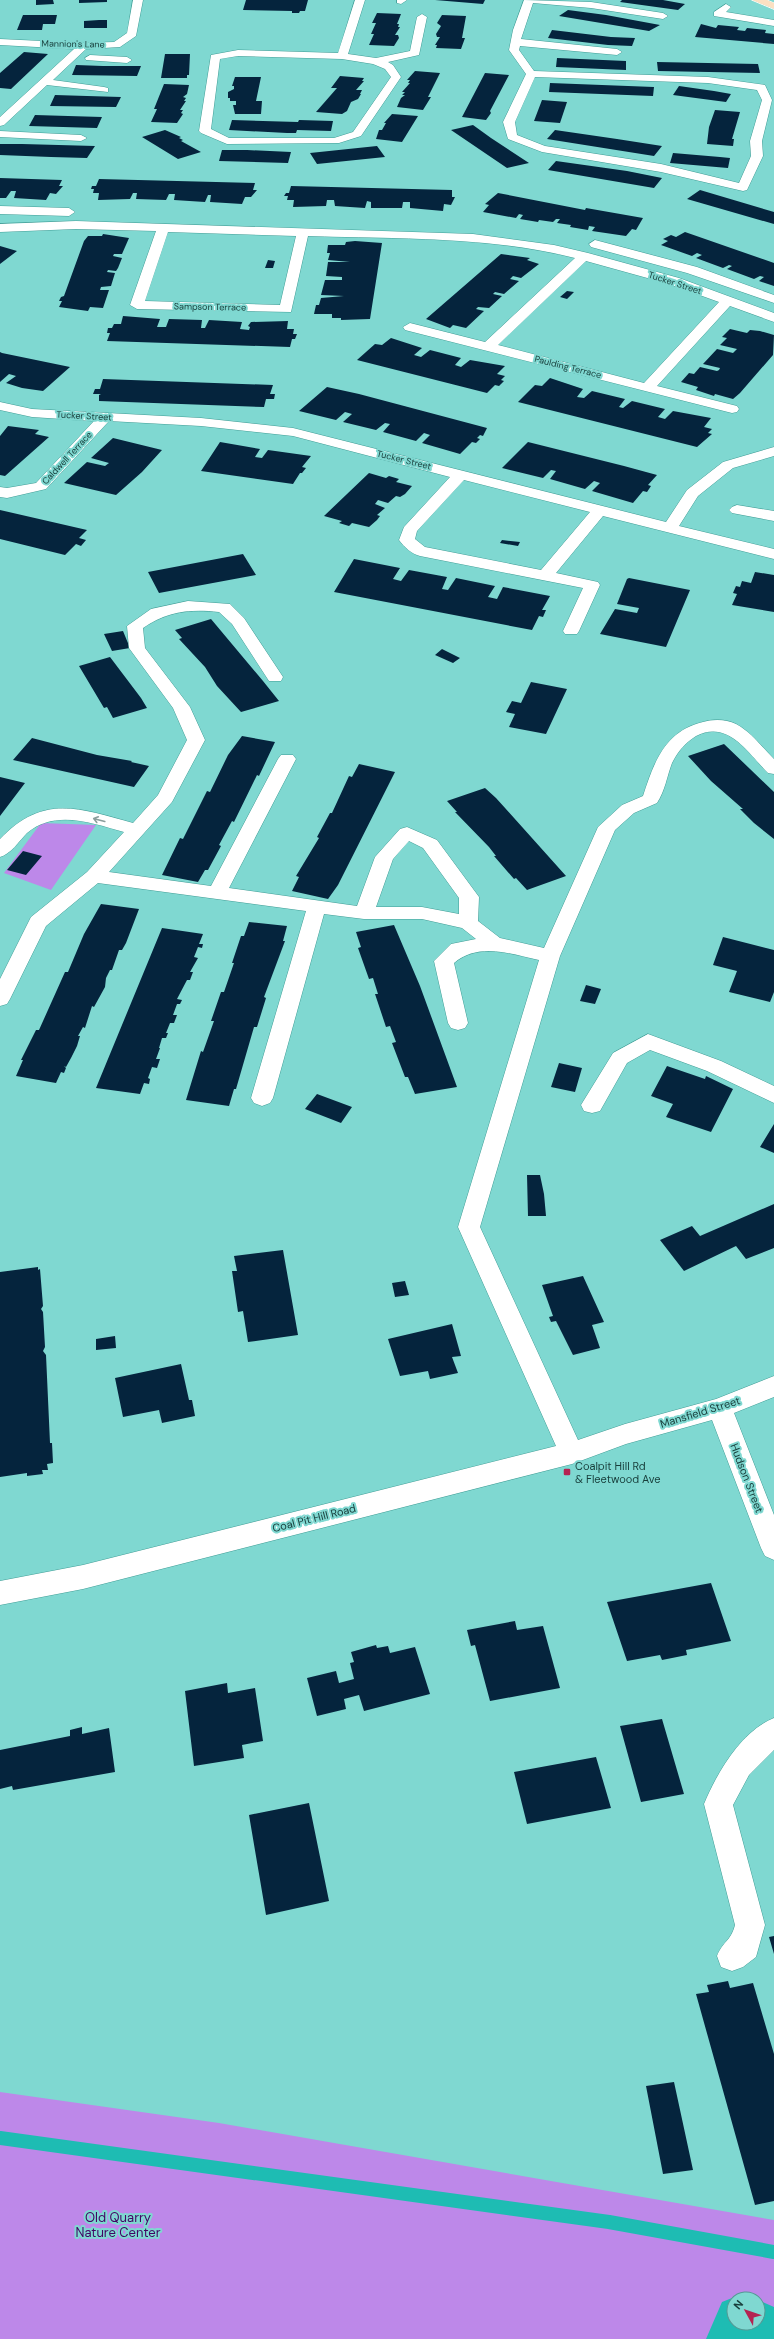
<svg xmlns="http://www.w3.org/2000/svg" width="774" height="2339" font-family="'DM Sans',sans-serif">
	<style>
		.green { fill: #bd88e9; fill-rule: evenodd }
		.water { fill: #1ebcb3 }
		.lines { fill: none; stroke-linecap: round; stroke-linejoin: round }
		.stream { stroke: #1ebcb3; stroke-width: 14 }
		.building { fill: #05243d }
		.minor-casing { stroke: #419d96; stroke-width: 1 }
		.major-casing { stroke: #fff; stroke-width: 1 }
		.minor { fill: #fff; fill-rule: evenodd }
		.major { fill: #fbe0c2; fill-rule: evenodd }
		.oneway { stroke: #8b9e9c }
		.poi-dot { fill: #b42351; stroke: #7fd8d1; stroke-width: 1.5 }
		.labels { text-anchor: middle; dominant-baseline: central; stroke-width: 4; stroke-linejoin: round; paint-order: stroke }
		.far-street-label { font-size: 9px; fill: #173d3a; stroke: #7fd8d1 }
		.street-label { font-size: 11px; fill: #173d3a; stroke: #7fd8d1 }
		.poi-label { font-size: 11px; fill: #173d3a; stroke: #7fd8d1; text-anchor: start }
		.near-park-label { font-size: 13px; fill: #420663; stroke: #7fd8d1 }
	</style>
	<rect width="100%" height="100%" fill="#7fd8d1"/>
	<path class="green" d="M41,823L96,825L51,890L4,873Z
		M0,2092L219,2123L774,2220V2339H0ZM734,2299H758V2323H734Z"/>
	<path class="water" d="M742,2294L755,2299H734V2323H758V2300L774,2307V2339H706L722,2302Z"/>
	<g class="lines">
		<path class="stream" d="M0,2138L609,2222L774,2252"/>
	</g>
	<path class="building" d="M36,0H53L54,4L36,5Z
		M79,0H107V2L79,3Z
		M246,0H308L305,11H300L299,13H292V11L243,10Z
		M435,0H485L483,4Z
		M622,0H663L685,4L678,10L620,2Z
		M568,10L606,15L660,25L649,31L559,16Z
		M377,13L401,14L397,24H399L398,27H400L395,35H398L399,38L394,46L369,45L374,34H371L376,23H372Z
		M23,15H57L55,24H43L42,30H17Z
		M442,15L466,16L462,38H465L461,49L436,48L437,45H435L440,37H437L436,34L441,26L437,23Z
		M99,20H107V28H84V21Z
		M701,24L716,28L718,25L739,27L737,30L745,31L747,28L766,30L765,33L774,34V44L695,37Z
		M552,30L611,37L635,38L632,46L608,45L548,38Z
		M24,52L48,54L11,89L0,88V73Z
		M165,54H190L189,75H187V78H161Z
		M557,58L626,61V70L556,67Z
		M657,62L758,64L760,73L658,71Z
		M76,65L103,66H141L137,76L72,75Z
		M415,71L440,73L428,97H431L423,110L397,107L401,98L405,95H402L405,92H402L410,83H408L410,80H407Z
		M485,73L509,75L490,111L491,113L486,120L462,117Z
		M340,76L364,78L362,81H364L356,90H362L360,94H361L358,99L351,102L347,111L342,114L316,112L337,88H331Z
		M235,77H261L256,101H262L261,114H235L233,105H236V101H230V98H228V92L234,89V86H232Z
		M550,83L654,87L653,96L549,92Z
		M164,84L189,85L187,94L183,97L186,98L184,101H186L180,110H183L181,113L183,114L177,123L151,122L157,109H154Z
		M679,86L714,91L731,94L726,102L673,95Z
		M55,95L87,96L121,97L116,107L50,106Z
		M542,100L567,102L560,123L534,121Z
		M715,110L740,112L732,139H734L733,146L707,144L709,127Z
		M392,114L418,116L402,142L376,139L379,130H382L386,123H384Z
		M35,115L68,116L102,117L97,128L29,126Z
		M232,120L298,122L299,120L333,121L331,131L297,130L296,133H287L229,130Z
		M473,125L491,138L529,163L507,168L451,130Z
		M165,130L181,137L179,138L183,140L181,141L201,152L178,159L142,137Z
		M555,130L617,139L662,146L654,156L547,139Z
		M0,144H22L95,146L87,158L51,157L0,155Z
		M377,146L385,157L317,164L310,153Z
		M222,150H247L291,152L288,163L219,161Z
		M673,153L720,157L730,158L728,168L670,163Z
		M556,161L627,171L662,178L654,188L548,170Z
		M0,178L62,180L59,186H63L56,194L50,193L46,200L14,198L16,191H11L6,198H0Z
		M99,179L255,183L253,190H257L251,197H245L242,204L210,202L211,195H208L205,202L174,200L175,194H169L166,200L136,199L137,193H133L130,199L98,200L99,193H93L94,189H91L92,186H96Z
		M291,186L452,190V197H455L451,205L444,204L443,211L410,208V202H403L402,208H371V202L367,201L365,208L335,206L334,200H327L326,206L293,207L294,200H287L288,196H284L286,193H289Z
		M700,190L774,212V224L687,199Z
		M498,193L585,210L586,208L643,218L636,230L632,229L626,236L592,231L595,227L589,226L588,230L570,227L571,225L557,223L560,219H556L553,222L539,220L538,222L520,219L523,215L519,214L516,218L483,212L489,205L485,204Z
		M685,232L774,263V286L759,281L764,277L760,276L754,279L727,269L732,266L729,265L723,268L696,258L702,255L697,253L692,256L661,245L668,241L663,239L671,235L676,237Z
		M103,234L129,238L122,254H114L113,256L122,258L118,268L116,271L108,270L107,272L115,273L111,286L101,287L100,290H109L103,308L90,307L88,311L59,307L62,301H59L61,297L64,296L84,241L88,236H102Z
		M355,241L382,243L370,319L341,320V318H332V314H314L316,305H319L321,298L344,296L321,295L325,280H342V277L326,276L328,262H350L328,260L330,253H327L328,245H345L346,242Z
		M0,246L17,251L0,264Z
		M501,254L530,258L527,260L539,264L521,278L513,276L510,279L519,281L504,294L495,292L493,294L502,296L489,308L478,307L476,309L484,311L466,328L453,325L450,328L426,319Z
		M268,260L275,261L273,268H265Z
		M567,291L574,292L567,299L560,297Z
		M123,316L160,319L157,327H166L169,319L202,320L201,328H205L209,320L242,322L240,329L249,330L250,327L248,326L251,322L288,321L287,329H294L293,334H297L295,339H292L290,347L107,341L110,333H107L108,328H112L114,324H121Z
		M730,329L747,333L750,330L760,331L774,335L773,355L740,393L733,399L715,394L714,396L696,390L698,387L681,382L689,373L694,374L700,367L717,371L719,370L720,368L703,364L717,349L733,353L737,349L720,345L727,338L722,337Z
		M391,338L422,348L414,355L421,357L430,350L461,358L455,365L461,367L470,360L505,366L497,374L505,376L501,380L504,381L499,386L495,385L487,393L357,360L375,344L382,345Z
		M0,352L2,353L70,367L43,391L22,388L6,383L16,376L9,374L0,382Z
		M550,378L583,389L577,397L584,398L592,391L625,399L619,407L623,408L632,401L665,409L658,417L665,419L673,411L711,418L704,427L712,429L708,433L712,434L697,447L518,402L535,385L542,386Z
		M103,379L273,385L270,394H275L274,399H266L264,407L99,401V395L101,394H93L95,389H100Z
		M327,387L359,394L487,428L483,436L480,435L477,438L480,439L476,443L472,442L460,454L422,443L430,435L424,433L416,441L383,432L390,424L385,423L376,430L343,422L352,414L345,412L336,420L299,411Z
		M8,426L39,430L35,434L49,437L5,476L0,475V436Z
		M113,438L162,450L142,472L116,495L64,483L87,462L105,466L109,463L91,458Z
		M220,442L260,449L255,457L262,458L268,450L311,456L302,467L306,468L302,473H300L293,484L201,471Z
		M528,442L624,466L657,475L648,485L651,486L647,492L643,491L633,503L592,491L600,483L594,481L585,489L550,479L556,471L551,470L543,478L502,468Z
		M369,473L386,478L389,476L399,479L396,482L412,486L405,494L400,497L396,496L388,503L378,500L375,504L385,508L377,515L380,516L377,520L369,527L352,523L349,526L339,523L342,521L324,516Z
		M0,510L87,530L79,538L86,540L81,546L76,544L65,555L0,539Z
		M502,540L520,542L518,546L500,543Z
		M243,554L256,575L159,593L148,572Z
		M354,559L400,568L393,579L401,581L409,570L447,577L442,589L448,590L456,578L495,586L488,597L497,599L503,587L550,596L542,610H546L543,617L539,616L532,630L334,592Z
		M755,572L774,575V612L732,605L737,594L733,593L736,586L740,587L742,581L751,583Z
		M629,578L690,590L666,647L600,634L615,609L637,613L639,608L617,604L627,579Z
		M211,619L263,681L279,701L241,712L217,686L205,667L179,639L182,638L175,630Z
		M123,631L130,648L112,651L104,634Z
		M442,649L460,658L453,663L435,655Z
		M110,657L141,698L147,708L113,718L107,707L104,708L79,666Z
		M531,682L567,689L546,734L509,727L515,714L506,712L512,701L521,703Z
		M242,736L275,742L259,776L257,775L234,822L232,821L219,845L221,846L208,870H205L198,882L162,875L180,838L183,839L207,791L210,792L228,755Z
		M32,738L97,755L132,761L131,762L149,766L134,787L13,760Z
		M724,744L774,792V839L754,823L740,809H743L711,781L688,756Z
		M359,764L395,772L338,885L328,899L292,891L299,877L296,876L319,838L317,837L330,813H332L349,776L352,777Z
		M0,777L25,783L0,816Z
		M485,788L496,798L566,876L527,890L516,878L514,879L494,856H496L489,847L455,812H457L447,801Z
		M23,851L42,856L26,875L7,870Z
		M101,904L139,909L126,943L122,950H119L112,970H110L106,978L105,987L94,1007L92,1006L85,1028L83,1027L78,1036H80L77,1046L71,1058L66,1067L64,1066L66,1068L64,1073L61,1072L56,1083L16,1076L23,1060H21L36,1030H39L65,972H68L84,934Z
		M249,922L287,926L283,941H285L264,997L266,998L257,1027H254L236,1089H234L229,1106L186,1100L201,1051L203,1052L214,1021H211L221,992H224L234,963H232L241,936H244Z
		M394,925L420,986L457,1087L415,1094L408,1077H405L392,1043L396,1042L390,1026L386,1027L375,994H378L373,978L369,979L358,948L361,947L356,932Z
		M162,928L203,934L199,944H203L202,948L198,947L194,957L198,958L190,972H193L190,980H187L177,999L182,1000L180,1004H177L173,1015H177L174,1023H170L166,1033H168L166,1038H162L159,1048H160L156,1059H160L157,1068L152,1067L148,1078L150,1079L149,1084L144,1083L140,1094L96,1088Z
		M723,937L774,950V992L770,1002L729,992L737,971L713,965Z
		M586,985L601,989L595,1004L580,1001Z
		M559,1063L582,1068L575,1092L551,1087Z
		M667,1066L705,1079L706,1076L733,1089L711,1132L666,1117L673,1104L651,1096Z
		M317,1094L352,1107L341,1123L305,1109Z
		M774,1124V1153L760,1147Z
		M527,1175H540L544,1194L546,1216H528Z
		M774,1204V1248L746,1259L736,1246L684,1271L660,1240L692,1226L700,1236Z
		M283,1250L298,1335L248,1342L243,1311L238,1312L232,1271H237L234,1256Z
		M38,1267V1270L40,1269L43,1306L41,1309L43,1312L45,1347L43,1351L46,1355L50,1443H52L53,1463L47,1464L48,1470H42L43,1474L27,1476V1473L0,1477V1272Z
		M583,1276L604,1322L592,1325L600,1348L573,1355L556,1321L551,1322L549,1317L553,1316L542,1285Z
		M405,1281L409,1295L395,1297L392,1283Z
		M452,1324L461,1356L452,1357L458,1373L430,1379L428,1371L400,1376L388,1339Z
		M115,1336L116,1348L96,1350V1339Z
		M181,1364L189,1400H192L195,1416L162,1423L159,1410L123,1417L115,1378Z
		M711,1583L731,1641L686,1650L687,1655L662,1660L660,1655L627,1661L607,1602Z
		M515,1621L517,1630L543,1626L560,1688L490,1701L475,1645L471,1646L467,1630Z
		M376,1645L377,1648L388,1646L390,1653L415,1647L430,1694L364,1711L359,1695L344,1699L346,1709L317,1716L307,1678L336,1671L339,1683L354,1679L350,1663L354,1662L351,1652Z
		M227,1683L228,1693L255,1688L263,1741L242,1745L244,1758L194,1766L185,1691Z
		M662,1719L684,1794L641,1802L620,1726Z
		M82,1727V1734L109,1728L115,1772L13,1790L12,1786L0,1789V1750L70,1736V1730Z
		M596,1757L611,1808L527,1824L514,1772Z
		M309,1803L329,1901L266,1915L249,1815Z
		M774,1936V1954L769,1937Z
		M728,1981L730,1988L753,1983L774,2054V2201L755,2205L696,1994L709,1992L707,1985Z
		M674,2082L693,2170L663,2174L646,2086Z"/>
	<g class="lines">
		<defs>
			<path id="minor" d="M133,0H143L136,36L120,47L86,49L53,80L104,87L108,88V92L47,85L4,125L0,126V117L74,49L0,45V39L83,43L114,42L127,33Z
				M355,0H365L348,54L376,58L410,51L417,17L422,14L427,17L419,55L388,62L393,65L401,77L361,136L339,143L227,144L201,133L199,131L211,55L238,50L338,53ZM238,56L342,59L373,64L385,69L391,77L353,132L334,138H229L211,129L220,59Z
				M397,0H407L401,4L397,3Z
				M524,0L591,2L663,13L668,16L663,19L591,8L533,3L521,39L617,49L622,52L617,55L520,46L519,50L534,71L708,77L765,85L772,100L762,141L763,156L747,190L743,191L661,172L542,152L508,139L503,122L526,74L509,50L513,30ZM535,77L708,83L757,90L762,100L750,141L751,156L739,183L661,164L545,146L517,135L515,122Z
				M726,4L731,7L726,12L774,20V26L714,16V12Z
				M90,55L127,57L132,60L127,63L86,60L85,58Z
				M0,131L81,135L87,138L81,141L0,137Z
				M0,206L69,208L75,212L69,216L0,214Z
				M76,221L473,234L554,245L588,253L679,278L774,313V322L730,306L657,386L737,406L739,409L737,412L732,413L405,330L403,327L410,323L485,342L575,258C488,236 397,239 308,236L291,312L137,309L130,305L156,231L76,229L0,232V224ZM168,232L296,236L280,305L145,301ZM586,261L669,284L719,302L644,383L498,345Z
				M595,240L697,267L774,295V303L687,273L591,247L589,244Z
				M0,402L32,409L201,418L293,428L666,522L687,490L723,462L774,447V456L733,468L698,496L679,526L774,549V559L603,516L556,573L598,582L600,585L579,631L577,634H565L563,631L583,588L420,556C412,554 404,547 399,540L404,527L450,477L293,436L201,426L109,421L46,489L7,498L0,497V487L7,488L36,483L94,421L32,417L0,410ZM464,480L590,512L541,570L425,547L415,539L417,531Z
				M737,505L774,511V521L732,513L729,510L732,507Z
				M188,601L230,604L244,618L283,677L281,681H269L232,624L219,612C190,609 168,611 143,628L145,648L190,707L205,740L172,802L109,872L211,886L278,759L281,755H293L296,759L229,888L357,906L375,857L400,829L407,827L437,840L479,897L478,921L500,938L544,948L598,827L622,805L643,796C654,762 665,731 703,722C713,719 726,719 736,724C751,732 762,747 774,759V774L768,773C748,753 728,719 696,736C685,743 678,751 672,763C667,776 665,791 657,803L634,813L615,830L560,956L480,1227L578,1440L625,1424L716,1399L774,1376V1397L734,1413L774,1515V1560L765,1556L761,1548L712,1420L626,1444L572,1464L83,1589L0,1605V1581L83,1565L556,1446L458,1227L539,960C511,954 479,942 454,963L468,1023L465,1028L458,1030L451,1028L448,1023L434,961L451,944L476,939L462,928L422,919H364L324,914L273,1098L270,1103L262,1106L254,1103L251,1098L306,911L98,883L46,926L10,999L7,1004L0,1006V979L31,917L87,872L124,832C92,823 55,809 27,833C19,841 11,854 0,857V839C43,794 79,808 133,823L158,795L187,740L173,708L129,648L127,626L151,609ZM409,841L423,848L459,898V914L422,907H376L393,859Z
				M648,1034L721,1061L774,1086V1103L707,1071L650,1050L627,1063L600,1111L592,1113L584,1111L581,1105L613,1053Z
				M774,1718V1750L749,1775L733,1805L765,1925L756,1957L743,1967L732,1971L721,1967L717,1956C723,1941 731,1941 735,1925L704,1804C717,1773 741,1731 774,1718Z"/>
			<path id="major" d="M752,0H767L774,3V9Z"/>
		</defs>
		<use href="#minor" class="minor-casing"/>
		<use href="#major" class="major-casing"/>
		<use href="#minor" class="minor"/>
		<use href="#major" class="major"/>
	</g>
	<defs><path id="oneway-shaft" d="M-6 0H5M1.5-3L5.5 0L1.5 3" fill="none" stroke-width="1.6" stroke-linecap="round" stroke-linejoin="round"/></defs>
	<use class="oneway" href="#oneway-shaft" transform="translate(99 820) rotate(-165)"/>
	<rect class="poi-dot" x="563" y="1468" width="8" height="8" rx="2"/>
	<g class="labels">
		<g class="far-street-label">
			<text transform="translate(73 44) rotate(1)">Mannion's Lane</text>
			<text transform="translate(675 283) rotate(18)">Tucker Street</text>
			<text transform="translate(210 307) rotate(1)">Sampson Terrace</text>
			<text transform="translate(568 367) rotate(14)">Paulding Terrace</text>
			<text transform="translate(84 416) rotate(3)">Tucker Street</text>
			<text transform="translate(67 458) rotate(-47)">Caldwell Terrace</text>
			<text transform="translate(404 460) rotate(14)">Tucker Street</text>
		</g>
		<g class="street-label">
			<text transform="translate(700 1412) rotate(-17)">Mansfield Street</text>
			<text transform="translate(747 1478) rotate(69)">Hudson Street</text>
			<text transform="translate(314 1518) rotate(-14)">Coal Pit Hill Road</text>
		</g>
		<g class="poi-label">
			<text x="575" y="1466">Coalpit Hill Rd<tspan x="575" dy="13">&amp; Fleetwood Ave</tspan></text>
		</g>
		<g class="near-park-label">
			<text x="118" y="2217">Old Quarry<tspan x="118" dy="15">Nature Center</tspan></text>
		</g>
	</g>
	<g transform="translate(746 2311) rotate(310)"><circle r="19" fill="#7fd8d1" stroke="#559a95"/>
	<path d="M0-3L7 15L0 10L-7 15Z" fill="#b42351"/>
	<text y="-6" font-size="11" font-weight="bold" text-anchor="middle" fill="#173d3a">N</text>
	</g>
</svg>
